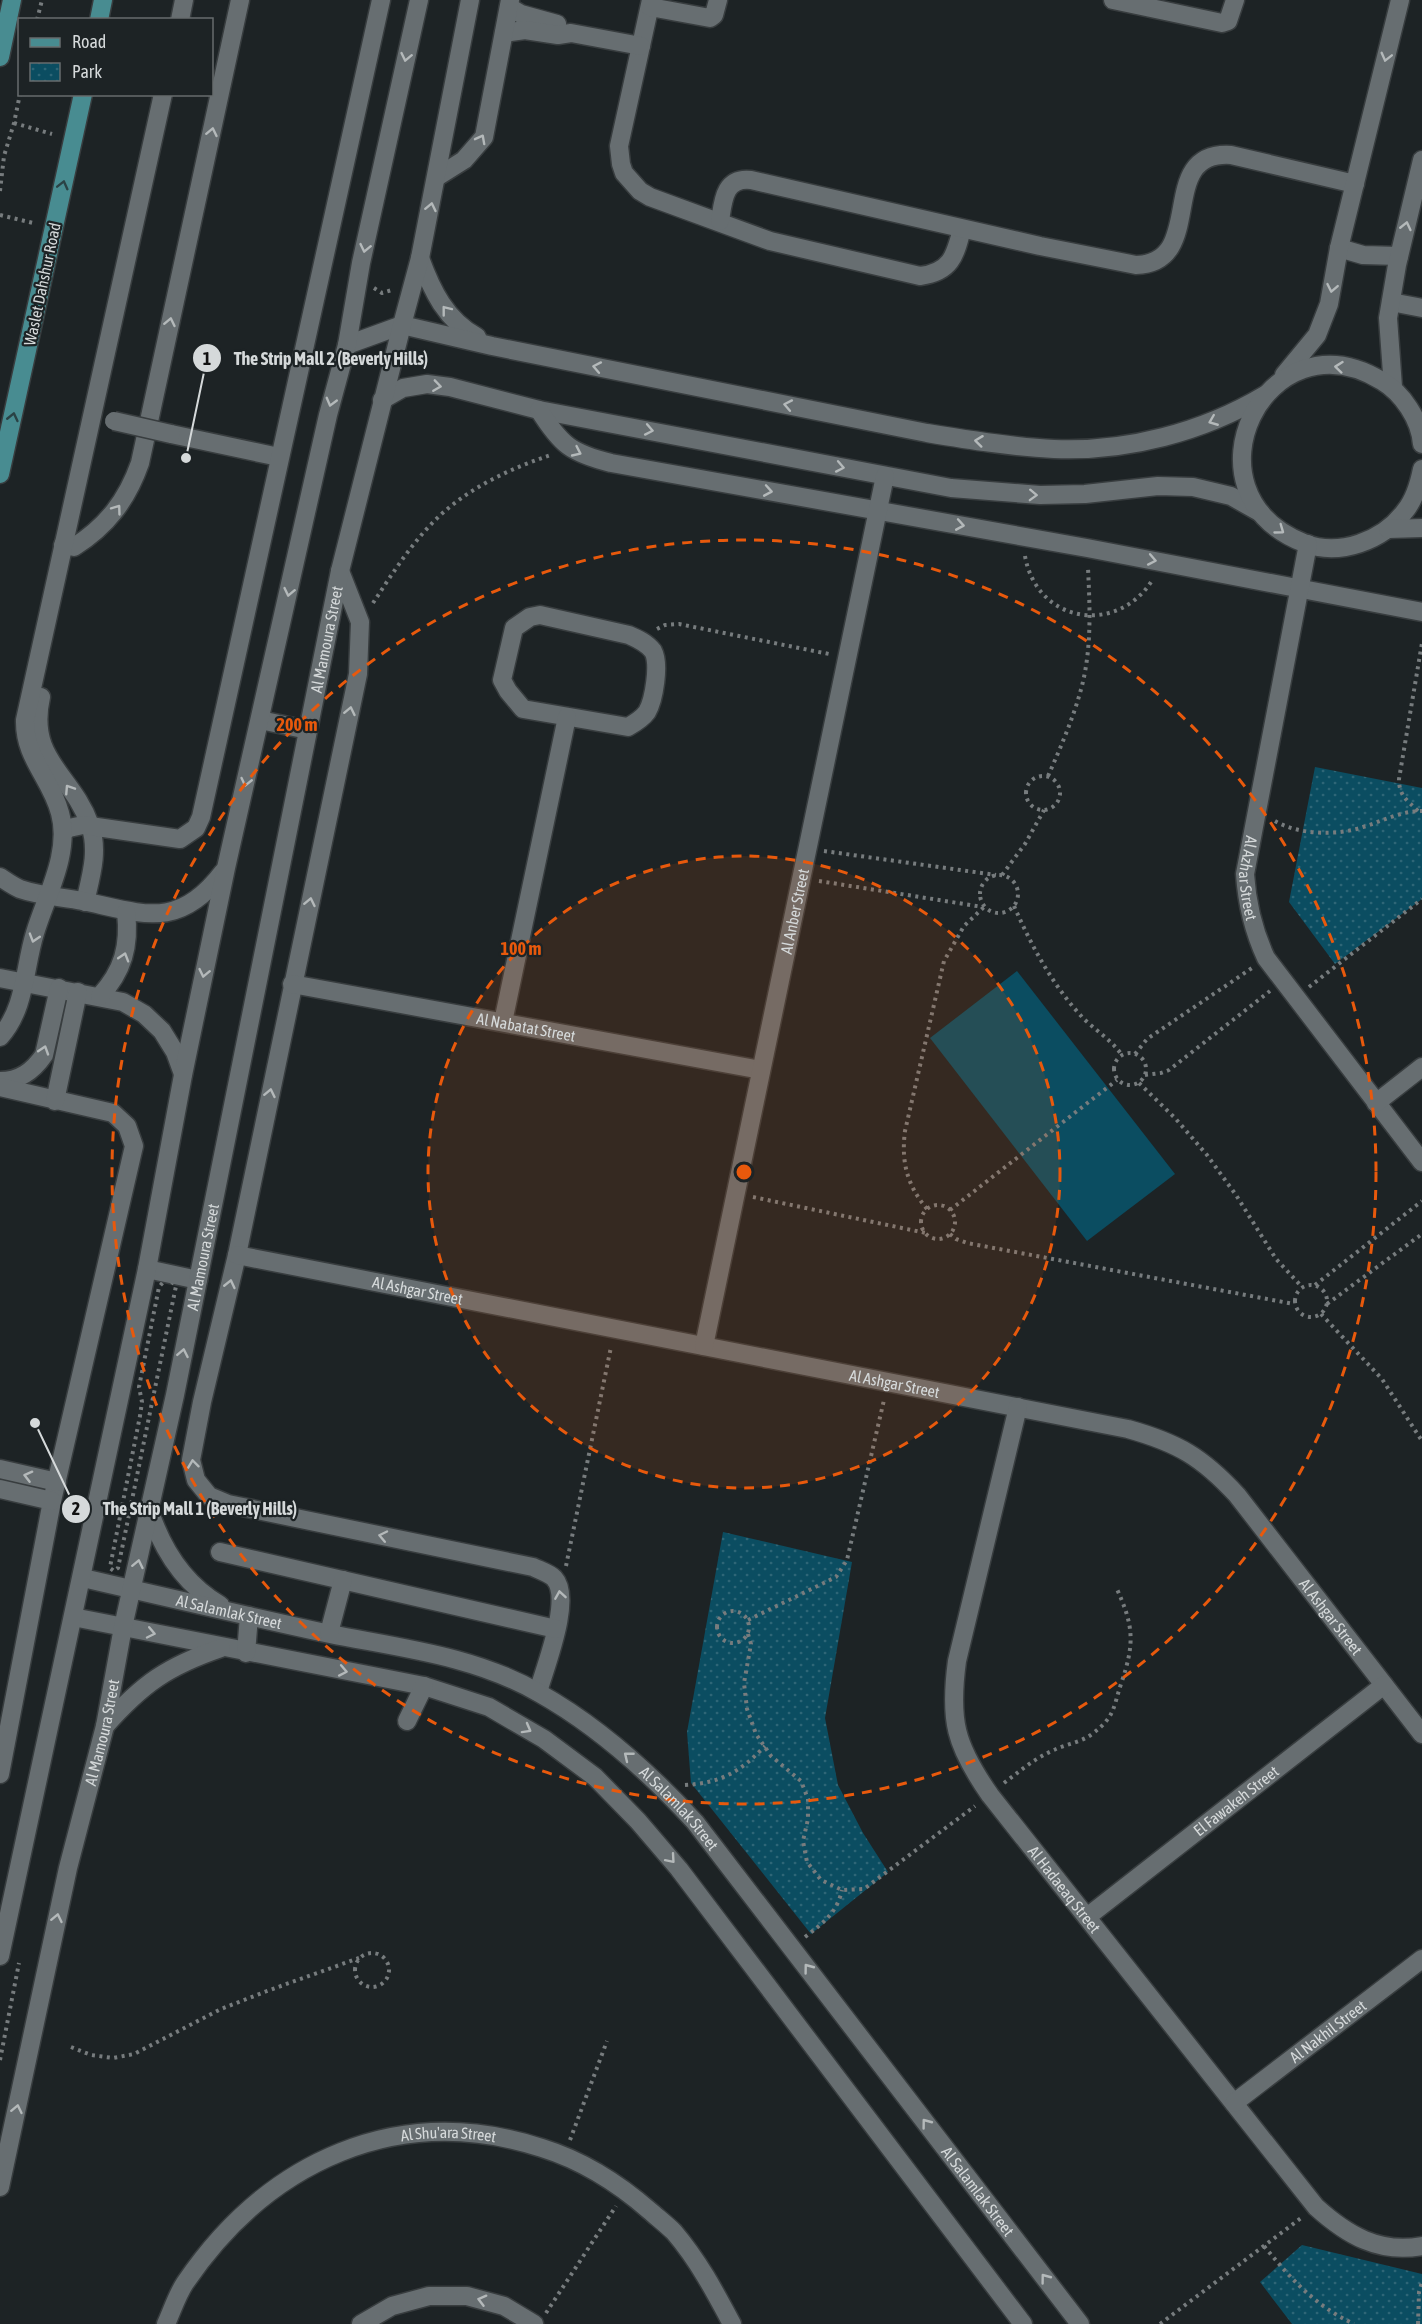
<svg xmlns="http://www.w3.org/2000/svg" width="1422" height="2324" font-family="'Asap Condensed',sans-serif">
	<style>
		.green { fill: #0b4d61 }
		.park { fill: url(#park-dots) }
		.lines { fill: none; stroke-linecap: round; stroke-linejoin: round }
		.minor-casing { stroke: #383d3f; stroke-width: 21 }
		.major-casing { stroke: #383d3f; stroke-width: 21 }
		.path { stroke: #777c7e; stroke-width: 4; stroke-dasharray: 3 4.5; stroke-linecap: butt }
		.minor { stroke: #676e71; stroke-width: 18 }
		.major { stroke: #488c91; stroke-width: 18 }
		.minor-bridge-casing { stroke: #383d3f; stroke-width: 21; stroke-linecap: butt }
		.minor-bridge { stroke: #676e71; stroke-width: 18 }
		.oneway { stroke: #b4b9ba }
		.oneway2 { stroke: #2a4245 }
		.ring { fill: none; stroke: #e8590c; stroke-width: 3; stroke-dasharray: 10 8 }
		.labels { text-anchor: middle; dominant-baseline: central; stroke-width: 4.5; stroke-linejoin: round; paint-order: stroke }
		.street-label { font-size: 16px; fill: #d5d9da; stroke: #1d2325 }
		.centre { fill: #e8590c; stroke: #1d2325; stroke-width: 3 }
		.ring-label { font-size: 18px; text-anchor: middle; font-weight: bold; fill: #e8590c; stroke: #1d2325; stroke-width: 4.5; stroke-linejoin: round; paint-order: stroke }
		.leader { fill: none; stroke: #d5d9da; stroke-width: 2 }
		.callout-dot { fill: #d5d9da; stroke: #1d2325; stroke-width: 2 }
		.mark-label { font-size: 18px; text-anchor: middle; font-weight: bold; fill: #111 }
		.callout-label { font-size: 18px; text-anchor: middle; font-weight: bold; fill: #d5d9da; stroke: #1d2325; stroke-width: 4.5; stroke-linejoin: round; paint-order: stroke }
	</style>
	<defs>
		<pattern id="park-dots" width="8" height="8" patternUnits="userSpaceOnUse" patternTransform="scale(1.5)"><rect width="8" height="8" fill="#0b4d61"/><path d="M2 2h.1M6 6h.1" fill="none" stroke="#2e6677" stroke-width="1.8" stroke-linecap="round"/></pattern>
	</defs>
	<rect width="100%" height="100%" fill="#1d2325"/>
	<path class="green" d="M1017,971L1175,1174L1087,1241L930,1038Z"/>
	<path class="park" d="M1315,767L1422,788V899L1335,964L1289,902Z
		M723,1532L852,1562L825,1718L838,1785L863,1833L888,1872L811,1934L691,1783L687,1732Z
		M1302,2245L1422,2274V2324H1292L1260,2282Z"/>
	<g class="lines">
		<defs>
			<g id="minor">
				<path d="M651,0L619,146L621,164L624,173L640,191L650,197L770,241L920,276C951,272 955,256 962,229"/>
				<path d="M1113,0L1222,23L1228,21L1235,0"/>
				<path d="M509,7L521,14L557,24"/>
				<path d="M650,7L710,18L714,15L718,0"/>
				<path d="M180,20L184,0"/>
				<path d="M504,33L525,30L558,35L571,33L641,46"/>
				<path d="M437,177L464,160L484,137L510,0"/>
				<path d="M720,221C723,201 724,177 751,180L1040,246L1136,265C1209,263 1154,150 1231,155L1355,184"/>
				<path d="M1339,248L1363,255L1399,256"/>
				<path d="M420,258C432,291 446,320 477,337"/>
				<path d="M1391,302L1422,308"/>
				<path d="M347,345L402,325L492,346L927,433C969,440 1012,447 1054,449C1127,452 1203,432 1265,395"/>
				<path d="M1284,375L1317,335L1329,304L1339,248L1400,0"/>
				<path d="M1393,387L1388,318L1397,265L1422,160"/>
				<path d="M382,400L403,388L427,384L450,387L539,410L951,488L1040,495L1085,494L1158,486L1193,487L1231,496L1261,513"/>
				<path d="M539,410C561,445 571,453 611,463L1087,548L1422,612"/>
				<path d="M171,434L279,457"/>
				<path d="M1422,444C1420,419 1402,393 1382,381C1266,310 1177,493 1304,543C1339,557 1383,541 1405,511C1415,499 1419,484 1422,469"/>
				<path d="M1388,529L1422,528"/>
				<path id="s1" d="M1308,544L1245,874C1247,905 1253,930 1266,958L1422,1162"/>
				<path d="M63,545L74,547C107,526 127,500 140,463L240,0"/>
				<path d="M340,571L360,622L358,674L237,1255L202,1402L191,1460L196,1480L209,1496L228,1504L533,1567C539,1570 549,1573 554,1578C573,1598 545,1667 538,1692"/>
				<path d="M540,615L629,635C638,639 647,643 653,651C660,664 654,700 647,712C642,719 635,723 628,727L523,709L508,691L502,680L514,628L530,617Z"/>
				<path d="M41,697C27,760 72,774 90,825C99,851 91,876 85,902"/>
				<path d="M260,720L308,730"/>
				<path d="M63,832L69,828L83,825L180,839L196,828L201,817L381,0"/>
				<path d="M0,877C6,881 13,886 20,889C40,896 63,897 83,901C144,914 179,930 223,872"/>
				<path d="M0,978L123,1002L144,1014L162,1031L175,1052L183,1074"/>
				<path id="s2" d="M292,984L761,1070"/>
				<path d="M100,996C123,971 130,946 126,912"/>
				<path d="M503,1022L567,717"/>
				<path d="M0,1037C26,1008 24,968 35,933C46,896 71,853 60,813C51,778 24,758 25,720L163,94"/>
				<path d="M0,1081C20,1081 33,1071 44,1055L59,988"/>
				<path d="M0,1087L113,1113L127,1126L134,1146L52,1501L0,1774"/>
				<path d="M55,1101L78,992"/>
				<path d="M1376,1103L1422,1067"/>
				<path id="s3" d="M237,1255L1128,1429C1178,1443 1202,1457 1237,1495L1422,1734"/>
				<path d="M147,1269L198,1280"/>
				<path id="s4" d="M704,1346L885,476"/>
				<path id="s5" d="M1018,1407L957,1661C949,1720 955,1745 990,1795L1316,2207C1347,2235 1379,2254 1422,2246"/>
				<path d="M0,1469L57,1482"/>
				<path d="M0,1489L52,1501"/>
				<path d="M150,1512C163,1551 184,1584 220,1605"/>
				<path d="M220,1552L556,1629"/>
				<path id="s6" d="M83,1578C165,1597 247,1616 330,1634C401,1648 475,1656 539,1693C598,1726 649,1772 695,1822L1080,2324"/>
				<path d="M73,1617L424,1686L489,1707L544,1739L595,1777L638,1821L679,1869L1023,2324"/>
				<path d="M329,1633L343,1580"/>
				<path d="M246,1653L249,1616"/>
				<path d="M407,1721L424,1686"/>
				<path d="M105,1726C142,1684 168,1666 221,1648"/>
				<path id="s7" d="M1087,1917L1384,1685"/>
				<path d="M0,1956L147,1269L183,1075L226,868L328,415L347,345L361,263L419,0"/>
				<path id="s8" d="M1234,2103L1422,1959"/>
				<path id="s9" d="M0,2187L68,1868L105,1726L123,1627L175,1395L340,571L402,325L420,258L470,0"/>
				<path id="s10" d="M166,2324C172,2311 177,2295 185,2283C268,2161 398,2101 542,2148C584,2161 618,2183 650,2211C658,2218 667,2225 674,2232C698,2260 715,2292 732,2324"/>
				<path d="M361,2324L392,2306L429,2296H467L504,2306L534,2324"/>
			</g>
			<path id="major" d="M99,20L103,0
				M0,57L12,0
				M0,474L83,94"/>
		</defs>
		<use href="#minor" class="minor-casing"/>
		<use href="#major" class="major-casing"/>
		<path class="path" d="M37,20L42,0
			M14,123L52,134
			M0,191L4,156L14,123L20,94
			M0,215L33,223
			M374,288L382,293L392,290
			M1025,556C1037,624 1118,636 1153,579
			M373,603C394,571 416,536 445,511C475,485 514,467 551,455
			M657,629L665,625L679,624L829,654
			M1026 793a17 17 0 1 1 34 0a17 17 0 1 1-34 0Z
			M1048,776C1060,749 1072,721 1080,693C1092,652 1090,610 1088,568
			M1418,811C1407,800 1399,796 1399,779L1422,643
			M1275,821C1299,835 1337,836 1363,827C1383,821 1400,811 1422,811
			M824,851L996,875
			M980 894a19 19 0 1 1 38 0a19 19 0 1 1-38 0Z
			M1002,875L1025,844L1044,810
			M819,881L983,907
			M1014,906C1032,947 1054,988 1085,1020C1098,1032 1111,1040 1122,1055
			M1309,987L1422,899
			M1114 1069a16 16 0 1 1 32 0a16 16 0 1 1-32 0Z
			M1135,1054L1147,1039L1252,968
			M1145,1075L1161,1073L1169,1070L1270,991
			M1139,1083L1175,1118L1207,1155L1236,1195L1276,1259L1302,1287
			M753,1197L926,1233
			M921 1222a17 17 0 1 1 34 0a17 17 0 1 1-34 0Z
			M927,1209C907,1185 901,1162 905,1131L944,961L964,926L984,907
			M950,1210L1117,1080
			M950,1234L956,1239L967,1243L1294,1304
			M165,1280H170L176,1286L118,1568L114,1571L110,1568L111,1562L140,1416L142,1402L139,1387L159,1287Z
			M1295 1301a16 16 0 1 1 32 0a16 16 0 1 1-32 0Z
			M1315,1285L1422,1201
			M1327,1304L1422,1234
			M1321,1314L1382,1379L1422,1441
			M566,1566L611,1347
			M717 1627a16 16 0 1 1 32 0a16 16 0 1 1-32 0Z
			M748,1620L836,1577L847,1560L884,1400
			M748,1634L751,1644L744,1683L747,1709L756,1734L771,1756L801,1781L808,1799V1819L803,1841L807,1862L821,1880L842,1890L864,1889L975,1806
			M1004,1783C1020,1771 1035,1758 1054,1750C1066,1744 1082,1742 1092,1734C1115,1717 1113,1708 1121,1684C1135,1643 1134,1626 1116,1587
			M685,1785C721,1783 740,1772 765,1746
			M805,1937C823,1923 837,1913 842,1890
			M355 1970a17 17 0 1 1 34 0a17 17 0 1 1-34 0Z
			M71,2047L91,2055L113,2058L134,2054L221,2009L267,1991L359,1958
			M0,2060L19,1963
			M570,2140L607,2041
			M1264,2246C1291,2279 1314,2305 1354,2324
			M546,2313L616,2206
			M1160,2324L1301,2218
			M1418,2324L1419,2292L1422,2282"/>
		<use href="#minor" class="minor"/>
		<use href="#major" class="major"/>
		<defs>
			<path id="minor-bridge" d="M114,421L171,434"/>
		</defs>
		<use href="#minor-bridge" class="minor-bridge-casing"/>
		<use href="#minor-bridge" class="minor-bridge"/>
	</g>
	<defs><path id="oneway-chevron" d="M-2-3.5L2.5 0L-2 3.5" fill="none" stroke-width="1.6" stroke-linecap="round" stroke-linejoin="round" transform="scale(1.5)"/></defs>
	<g class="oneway">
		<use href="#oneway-chevron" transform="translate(406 57) rotate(102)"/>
		<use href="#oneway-chevron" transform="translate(1386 57) rotate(104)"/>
		<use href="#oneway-chevron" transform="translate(212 132) rotate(-78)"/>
		<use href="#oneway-chevron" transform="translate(481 139) rotate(-62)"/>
		<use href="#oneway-chevron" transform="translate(431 207) rotate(-78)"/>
		<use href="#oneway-chevron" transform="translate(1406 226) rotate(-77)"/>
		<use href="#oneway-chevron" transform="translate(365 248) rotate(102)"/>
		<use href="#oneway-chevron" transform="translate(1332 288) rotate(101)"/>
		<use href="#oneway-chevron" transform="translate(446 310) rotate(-128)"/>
		<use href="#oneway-chevron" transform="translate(170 322) rotate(-78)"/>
		<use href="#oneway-chevron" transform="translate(597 367) rotate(-169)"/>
		<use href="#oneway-chevron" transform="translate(1339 367) rotate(-174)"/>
		<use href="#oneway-chevron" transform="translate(437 386) rotate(8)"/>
		<use href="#oneway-chevron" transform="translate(331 402) rotate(105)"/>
		<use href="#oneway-chevron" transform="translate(788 405) rotate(-169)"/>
		<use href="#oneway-chevron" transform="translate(1213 421) rotate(158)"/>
		<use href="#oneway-chevron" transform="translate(649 430) rotate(11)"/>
		<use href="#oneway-chevron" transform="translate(979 441) rotate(-173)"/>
		<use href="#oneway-chevron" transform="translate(577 452) rotate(25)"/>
		<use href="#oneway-chevron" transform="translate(840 467) rotate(11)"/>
		<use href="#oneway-chevron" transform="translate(768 491) rotate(10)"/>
		<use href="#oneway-chevron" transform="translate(1033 495) rotate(2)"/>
		<use href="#oneway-chevron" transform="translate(117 509) rotate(-54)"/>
		<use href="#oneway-chevron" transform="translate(960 525) rotate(10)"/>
		<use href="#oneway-chevron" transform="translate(1280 530) rotate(36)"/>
		<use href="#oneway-chevron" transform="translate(1152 560) rotate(11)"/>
		<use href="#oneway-chevron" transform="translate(289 592) rotate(102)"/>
		<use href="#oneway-chevron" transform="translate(350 711) rotate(-78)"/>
		<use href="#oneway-chevron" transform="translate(246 782) rotate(103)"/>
		<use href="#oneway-chevron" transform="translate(69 789) rotate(-123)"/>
		<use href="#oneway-chevron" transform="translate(310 902) rotate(-78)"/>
		<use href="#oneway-chevron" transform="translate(34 938) rotate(107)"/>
		<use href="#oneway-chevron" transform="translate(124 957) rotate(-73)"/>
		<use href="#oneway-chevron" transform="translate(204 973) rotate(102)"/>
		<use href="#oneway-chevron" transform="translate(44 1050) rotate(-72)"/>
		<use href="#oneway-chevron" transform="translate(270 1093) rotate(-78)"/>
		<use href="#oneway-chevron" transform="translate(230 1284) rotate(-77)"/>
		<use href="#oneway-chevron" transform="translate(183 1353) rotate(-79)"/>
		<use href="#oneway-chevron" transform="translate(193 1464) rotate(-97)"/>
		<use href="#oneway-chevron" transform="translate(28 1476) rotate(-166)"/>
		<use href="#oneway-chevron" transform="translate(383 1536) rotate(-168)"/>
		<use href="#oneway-chevron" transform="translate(138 1564) rotate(-78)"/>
		<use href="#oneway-chevron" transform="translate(560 1595) rotate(-99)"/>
		<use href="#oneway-chevron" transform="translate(151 1633) rotate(12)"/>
		<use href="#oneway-chevron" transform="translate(343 1671) rotate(11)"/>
		<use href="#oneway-chevron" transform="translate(527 1729) rotate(29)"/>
		<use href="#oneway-chevron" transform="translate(628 1756) rotate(-141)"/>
		<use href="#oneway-chevron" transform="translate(671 1859) rotate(49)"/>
		<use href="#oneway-chevron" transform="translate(57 1918) rotate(-78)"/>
		<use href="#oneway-chevron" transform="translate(808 1968) rotate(-127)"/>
		<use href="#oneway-chevron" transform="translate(17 2109) rotate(-78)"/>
		<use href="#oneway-chevron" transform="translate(926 2123) rotate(-127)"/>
		<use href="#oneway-chevron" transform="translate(1045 2278) rotate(-127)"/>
		<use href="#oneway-chevron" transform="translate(482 2300) rotate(-165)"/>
	</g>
	<g class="oneway2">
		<use href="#oneway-chevron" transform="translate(63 185) rotate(-76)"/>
		<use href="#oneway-chevron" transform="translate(13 417) rotate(-77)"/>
	</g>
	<circle cx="744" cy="1172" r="316" fill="#e8590c" fill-opacity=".12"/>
	<g class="ring">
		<circle cx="744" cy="1172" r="316"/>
		<circle cx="744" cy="1172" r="632"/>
	</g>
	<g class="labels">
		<g class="street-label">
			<text transform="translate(42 284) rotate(-78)">Waslet Dahshur Road</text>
			<text stroke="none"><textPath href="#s9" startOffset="1582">Al Mamoura Street</textPath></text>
			<text stroke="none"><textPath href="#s1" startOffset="340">Al Azhar Street</textPath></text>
			<text stroke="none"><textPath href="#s4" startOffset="444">Al Anber Street</textPath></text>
			<text stroke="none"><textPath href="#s2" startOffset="238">Al Nabatat Street</textPath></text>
			<text stroke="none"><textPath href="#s9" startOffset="952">Al Mamoura Street</textPath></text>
			<text stroke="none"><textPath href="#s3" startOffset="184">Al Ashgar Street</textPath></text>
			<text stroke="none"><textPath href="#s3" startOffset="670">Al Ashgar Street</textPath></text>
			<text stroke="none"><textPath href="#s6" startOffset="150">Al Salamlak Street</textPath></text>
			<text stroke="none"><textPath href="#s3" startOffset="1191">Al Ashgar Street</textPath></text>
			<text stroke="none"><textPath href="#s9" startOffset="466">Al Mamoura Street</textPath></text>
			<text stroke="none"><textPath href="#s7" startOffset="189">El Fawakeh Street</textPath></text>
			<text stroke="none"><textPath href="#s6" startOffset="654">Al Salamlak Street</textPath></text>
			<text stroke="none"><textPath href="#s5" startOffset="524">Al Hadaeaq Street</textPath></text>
			<text stroke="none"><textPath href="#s8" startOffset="118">Al Nakhil Street</textPath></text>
			<text stroke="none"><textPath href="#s10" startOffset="362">Al Shu'ara Street</textPath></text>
			<text stroke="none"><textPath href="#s6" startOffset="1140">Al Salamlak Street</textPath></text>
		</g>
	</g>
	<circle cx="744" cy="1172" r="9" class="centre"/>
	<g class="ring-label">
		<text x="297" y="731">200 m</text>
		<text x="521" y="955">100 m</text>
	</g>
	<path class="leader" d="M186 458L207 358M35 1423L76 1509"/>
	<g class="callout-dot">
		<circle cx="186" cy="458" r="6"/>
		<circle cx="35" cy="1423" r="6"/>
		<circle cx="207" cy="358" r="15"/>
		<circle cx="76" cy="1509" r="15"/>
	</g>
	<g class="mark-label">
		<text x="207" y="365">1</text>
		<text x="76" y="1515">2</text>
	</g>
	<g class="callout-label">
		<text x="331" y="365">The Strip Mall 2 (Beverly Hills)</text>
		<text x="200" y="1515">The Strip Mall 1 (Beverly Hills)</text>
	</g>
	<rect x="18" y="18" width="195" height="78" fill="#1d2325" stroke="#676c6d" stroke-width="1.5"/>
	<rect x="30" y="38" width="30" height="9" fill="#488c91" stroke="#676c6d" stroke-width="1.5"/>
	<text x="72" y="48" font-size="18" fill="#d5d9da">Road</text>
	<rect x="30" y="63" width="30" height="18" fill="url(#park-dots)" stroke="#676c6d" stroke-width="1.5"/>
	<text x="72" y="78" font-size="18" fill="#d5d9da">Park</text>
</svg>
